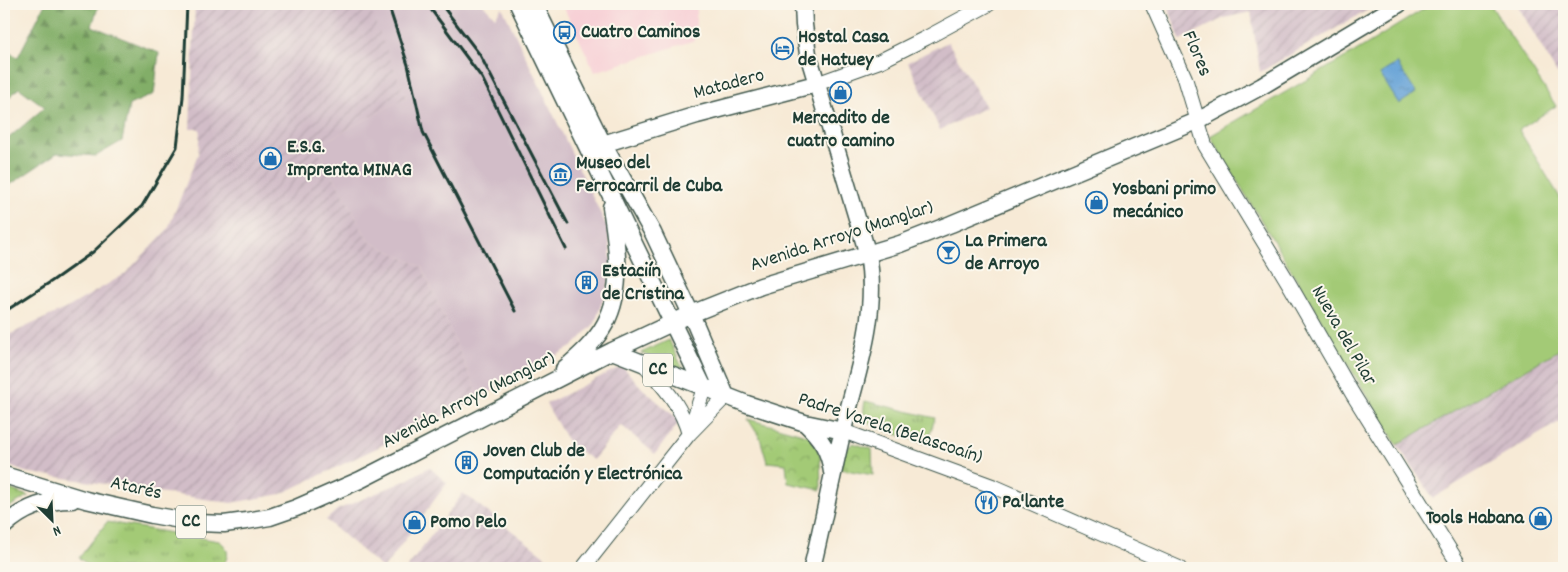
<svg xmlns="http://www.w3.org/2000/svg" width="1568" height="572" font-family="Dekko,sans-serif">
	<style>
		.built { fill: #f7cfd5 }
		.industrial { fill: url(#industrial-furrows) }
		.railway { fill: #d2bdc8 }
		.grass { fill: url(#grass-tufts); stroke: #618455 }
		.forest { fill: url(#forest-firs); stroke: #50764e }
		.park { fill: url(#park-crowns); stroke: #618455 }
		.pitch { fill: #a3ca76; stroke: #618455 }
		.water { fill: url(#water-ripples); stroke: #427086 }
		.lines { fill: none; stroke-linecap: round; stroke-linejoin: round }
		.secondary-casing { stroke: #3f574c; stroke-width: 16 }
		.primary-casing { stroke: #3f574c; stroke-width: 19 }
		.secondary { stroke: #fff; stroke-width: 14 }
		.primary { stroke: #fff; stroke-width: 16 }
		.rail { stroke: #1f3d34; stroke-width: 3 }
		.labels { text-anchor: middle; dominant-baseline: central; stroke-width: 4; stroke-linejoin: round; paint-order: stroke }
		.shield { fill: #fbf7ec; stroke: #61756b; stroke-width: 1 }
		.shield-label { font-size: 19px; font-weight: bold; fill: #1f3d34 }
		.poi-label { font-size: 20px; font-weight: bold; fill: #1f3d34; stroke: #fbf7ec; text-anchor: start }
		.street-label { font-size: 20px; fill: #1f3d34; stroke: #fbf7ec }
	</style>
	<defs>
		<pattern id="industrial-furrows" width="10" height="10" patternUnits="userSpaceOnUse" patternTransform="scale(1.25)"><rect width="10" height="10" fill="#d2bdc8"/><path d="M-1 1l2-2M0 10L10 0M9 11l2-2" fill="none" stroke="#b4a3ac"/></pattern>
		<pattern id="grass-tufts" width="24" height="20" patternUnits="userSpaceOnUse" patternTransform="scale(1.25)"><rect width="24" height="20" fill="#a3ca76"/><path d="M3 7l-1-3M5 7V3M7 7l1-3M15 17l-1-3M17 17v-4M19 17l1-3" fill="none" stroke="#84a562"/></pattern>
		<pattern id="forest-firs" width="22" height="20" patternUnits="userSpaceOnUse" patternTransform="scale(1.25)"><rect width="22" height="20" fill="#82ae67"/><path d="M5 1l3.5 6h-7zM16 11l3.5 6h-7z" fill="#6a8f56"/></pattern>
		<pattern id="park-crowns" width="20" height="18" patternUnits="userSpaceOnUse" patternTransform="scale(1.25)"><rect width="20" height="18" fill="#a3ca76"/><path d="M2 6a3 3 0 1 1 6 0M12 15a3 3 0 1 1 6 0" fill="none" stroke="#84a562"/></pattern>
		<pattern id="water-ripples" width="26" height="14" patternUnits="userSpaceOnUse" patternTransform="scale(1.25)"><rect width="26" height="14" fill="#66a3d7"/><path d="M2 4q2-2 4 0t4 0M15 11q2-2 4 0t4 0" fill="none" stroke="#5386af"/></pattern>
	</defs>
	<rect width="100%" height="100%" fill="#fbf7ec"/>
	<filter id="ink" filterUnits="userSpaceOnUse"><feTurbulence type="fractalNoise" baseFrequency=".02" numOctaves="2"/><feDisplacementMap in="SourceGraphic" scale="10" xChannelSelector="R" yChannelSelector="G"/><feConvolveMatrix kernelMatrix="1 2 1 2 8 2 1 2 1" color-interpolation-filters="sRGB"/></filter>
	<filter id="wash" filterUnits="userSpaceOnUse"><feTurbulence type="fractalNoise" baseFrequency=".0096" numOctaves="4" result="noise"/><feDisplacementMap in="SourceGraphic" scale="20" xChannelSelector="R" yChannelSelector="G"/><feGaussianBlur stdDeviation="1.12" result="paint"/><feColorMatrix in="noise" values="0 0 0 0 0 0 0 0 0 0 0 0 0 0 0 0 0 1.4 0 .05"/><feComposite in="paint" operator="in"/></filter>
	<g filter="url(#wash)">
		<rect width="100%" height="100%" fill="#f7ead6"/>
		<path class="built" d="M562,4H697L695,40L595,72Z"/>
		<path class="industrial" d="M195,4H369L406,97L317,146L369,241L422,267L480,398L281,494L231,503L25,472L4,464V337L69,307L125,274L168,229L198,154L200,129H190Z
			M1167,4H1378L1260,72L1251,12L1224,18L1180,40Z
			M1517,4H1564V70L1557,74Z
			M948,42L986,107L940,130L908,62Z
			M1564,347V419L1433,498L1397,445Z
			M622,366L643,389L680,421L655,454L621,425L593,460L570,445L546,404Z
			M429,467L447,483L384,568H382L326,520L337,510L407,480Z
			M463,493L560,568H407Z"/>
		<path class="railway" d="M368,4H483L495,17L502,7L608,229L612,271L595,323L573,346L480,398L422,267L369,241L317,146L406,97Z"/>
		<path class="grass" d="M669,340L684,371L641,353Z
			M865,401L935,418L927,444C915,440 873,428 867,421C862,415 864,407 865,401Z
			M4,487L28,496L4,510Z
			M107,522L219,541C231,549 229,559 220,568H92L79,558Z"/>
		<path class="forest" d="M45,4H99L92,26L159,53L154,94L129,105L122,141L96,156L57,153L8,186L4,142L45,107L19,88L4,102V50L18,57Z"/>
		<path class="park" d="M748,419L810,436L820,454L821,490L788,483L786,464L767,462L760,438Z
			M853,443L872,449L873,475L840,469L843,452Z"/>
		<path class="pitch" d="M1432,4H1490L1556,106L1519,130L1564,204V347L1397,445L1210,136L1351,54Z"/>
		<path class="water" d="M1397,63L1416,93L1399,104L1380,74Z"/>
	</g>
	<g filter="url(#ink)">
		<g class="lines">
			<defs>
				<path id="secondary" d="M1152,4L1185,78L1205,145L1288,282L1352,393L1461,568
					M816,84L880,61L926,38L989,4
					M645,365C665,389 680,403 689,434
					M690,431L704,388
					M843,431L995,487L1179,568
					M583,568L689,434L726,396"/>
				<path id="primary" d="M518,4L704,388
					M534,4L603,144L653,233L691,314L726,396
					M803,4L804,25L808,54L868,255C879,314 857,373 843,430C832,476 823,522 812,568
					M599,153L603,144L697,115L816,84
					M612,351L747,404L805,423L843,431
					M564,369C579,356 596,341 605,324C624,289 617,245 611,207
					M805,423C821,438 829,450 832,472
					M4,475L86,500L152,515L198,523L224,524L246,521L270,517L296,508L360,480L612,351L691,314L761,286L900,244L951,224L1197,121L1262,86L1399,4
					M4,526C23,508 46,500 72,500"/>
			</defs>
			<use href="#secondary" class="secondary-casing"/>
			<use href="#primary" class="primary-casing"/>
			<use href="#secondary" class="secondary"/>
			<use href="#primary" class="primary"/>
			<path class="rail" d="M388,4L408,65L423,132L515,311
				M427,4L482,78L566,249
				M441,4L480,55L568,224
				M4,312L52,281L93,252L142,206L177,147L183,97L187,4"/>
		</g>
	</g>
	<defs>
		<symbol id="bus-ring" viewBox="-11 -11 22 22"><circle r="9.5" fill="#fbf7ec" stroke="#1f6fb2" stroke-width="1.5"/><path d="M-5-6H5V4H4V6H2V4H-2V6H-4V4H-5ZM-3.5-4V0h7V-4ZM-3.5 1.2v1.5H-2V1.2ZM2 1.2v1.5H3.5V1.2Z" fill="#1f6fb2"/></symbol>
		<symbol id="hotel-ring" viewBox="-11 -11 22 22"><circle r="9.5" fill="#fbf7ec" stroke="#1f6fb2" stroke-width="1.5"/><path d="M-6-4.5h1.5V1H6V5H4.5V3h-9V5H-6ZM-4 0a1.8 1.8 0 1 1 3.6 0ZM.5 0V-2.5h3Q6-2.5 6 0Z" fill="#1f6fb2"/></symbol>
		<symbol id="shop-ring" viewBox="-11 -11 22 22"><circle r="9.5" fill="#fbf7ec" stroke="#1f6fb2" stroke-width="1.5"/><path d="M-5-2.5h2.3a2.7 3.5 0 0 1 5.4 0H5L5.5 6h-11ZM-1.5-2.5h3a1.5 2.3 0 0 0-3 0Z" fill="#1f6fb2"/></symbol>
		<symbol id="museum-ring" viewBox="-11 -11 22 22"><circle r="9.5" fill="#fbf7ec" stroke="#1f6fb2" stroke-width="1.5"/><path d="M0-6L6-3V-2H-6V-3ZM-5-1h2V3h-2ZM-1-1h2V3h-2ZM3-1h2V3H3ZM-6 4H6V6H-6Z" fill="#1f6fb2"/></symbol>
		<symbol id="bar-ring" viewBox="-11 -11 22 22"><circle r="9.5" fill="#fbf7ec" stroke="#1f6fb2" stroke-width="1.5"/><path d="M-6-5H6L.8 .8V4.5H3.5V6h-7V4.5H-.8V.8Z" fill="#1f6fb2"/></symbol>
		<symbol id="building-ring" viewBox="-11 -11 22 22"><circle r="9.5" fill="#fbf7ec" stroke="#1f6fb2" stroke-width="1.5"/><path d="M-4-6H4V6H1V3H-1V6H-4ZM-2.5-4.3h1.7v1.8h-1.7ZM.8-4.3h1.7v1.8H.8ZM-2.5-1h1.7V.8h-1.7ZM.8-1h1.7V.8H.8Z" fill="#1f6fb2"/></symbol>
		<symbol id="restaurant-ring" viewBox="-11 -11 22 22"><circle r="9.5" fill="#fbf7ec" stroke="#1f6fb2" stroke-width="1.5"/><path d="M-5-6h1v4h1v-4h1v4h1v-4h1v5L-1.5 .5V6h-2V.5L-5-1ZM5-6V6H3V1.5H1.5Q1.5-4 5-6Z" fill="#1f6fb2"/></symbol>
	</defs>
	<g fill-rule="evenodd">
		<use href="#bus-ring" x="552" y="20" width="25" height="25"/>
		<use href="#hotel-ring" x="770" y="36" width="25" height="25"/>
		<use href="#shop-ring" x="828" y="80" width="25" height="25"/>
		<use href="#shop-ring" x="258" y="146" width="25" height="25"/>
		<use href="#museum-ring" x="548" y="162" width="25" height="25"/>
		<use href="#shop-ring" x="1084" y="190" width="25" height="25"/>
		<use href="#bar-ring" x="936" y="240" width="25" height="25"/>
		<use href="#building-ring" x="574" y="270" width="25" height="25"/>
		<use href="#building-ring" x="454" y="450" width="25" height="25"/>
		<use href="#restaurant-ring" x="974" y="490" width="25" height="25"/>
		<use href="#shop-ring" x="1528" y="506" width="25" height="25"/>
		<use href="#shop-ring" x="402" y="510" width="25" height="25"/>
	</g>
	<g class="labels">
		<g class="shield">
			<rect x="643" y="353.5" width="30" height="33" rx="4"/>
			<rect x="176" y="505.5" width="30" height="33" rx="4"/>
		</g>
		<g class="shield-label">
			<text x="658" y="370">CC</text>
			<text x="191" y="522">CC</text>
		</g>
		<g class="poi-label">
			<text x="581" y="33">Cuatro Caminos</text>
			<text x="798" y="38">Hostal Casa<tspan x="798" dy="23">de Hatuey</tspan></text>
			<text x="841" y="119" text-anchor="middle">Mercadito de<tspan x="841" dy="23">cuatro camino</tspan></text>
			<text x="287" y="148">E.S.G.<tspan x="287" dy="23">Imprenta MINAG</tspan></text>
			<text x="576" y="164">Museo del<tspan x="576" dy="23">Ferrocarril de Cuba</tspan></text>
			<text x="1113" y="190">Yosbani primo<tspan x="1113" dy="23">mecánico</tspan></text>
			<text x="965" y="242">La Primera<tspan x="965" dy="23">de Arroyo</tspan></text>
			<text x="602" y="272">Estaciín<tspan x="602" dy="23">de Cristina</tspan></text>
			<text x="483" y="452">Joven Club de<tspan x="483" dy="23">Computación y Electrónica</tspan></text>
			<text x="1002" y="503">Pa'lante</text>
			<text x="1524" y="519" text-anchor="end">Tools Habana</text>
			<text x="430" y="523">Pomo Pelo</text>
		</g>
		<g class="street-label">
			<text transform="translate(1196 54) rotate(67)">Flores</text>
			<text transform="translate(729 85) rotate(-15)">Matadero</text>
			<text transform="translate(842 237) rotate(-18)">Avenida Arroyo (Manglar)</text>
			<text transform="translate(1343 336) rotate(60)">Nueva del Pilar</text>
			<text transform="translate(469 401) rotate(-27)">Avenida Arroyo (Manglar)</text>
			<text transform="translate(890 429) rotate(18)">Padre Varela (Belascoaín)</text>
			<text transform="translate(136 489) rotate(13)">Atarés</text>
		</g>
	</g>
	<rect width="1568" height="572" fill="none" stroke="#fbf7ec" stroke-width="20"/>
	<g transform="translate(52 520) rotate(156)" stroke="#fbf7ec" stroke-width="4" paint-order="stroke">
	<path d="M0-4L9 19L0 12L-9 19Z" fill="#1f3d34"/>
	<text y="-8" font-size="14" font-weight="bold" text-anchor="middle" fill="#1f3d34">N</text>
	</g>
</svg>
